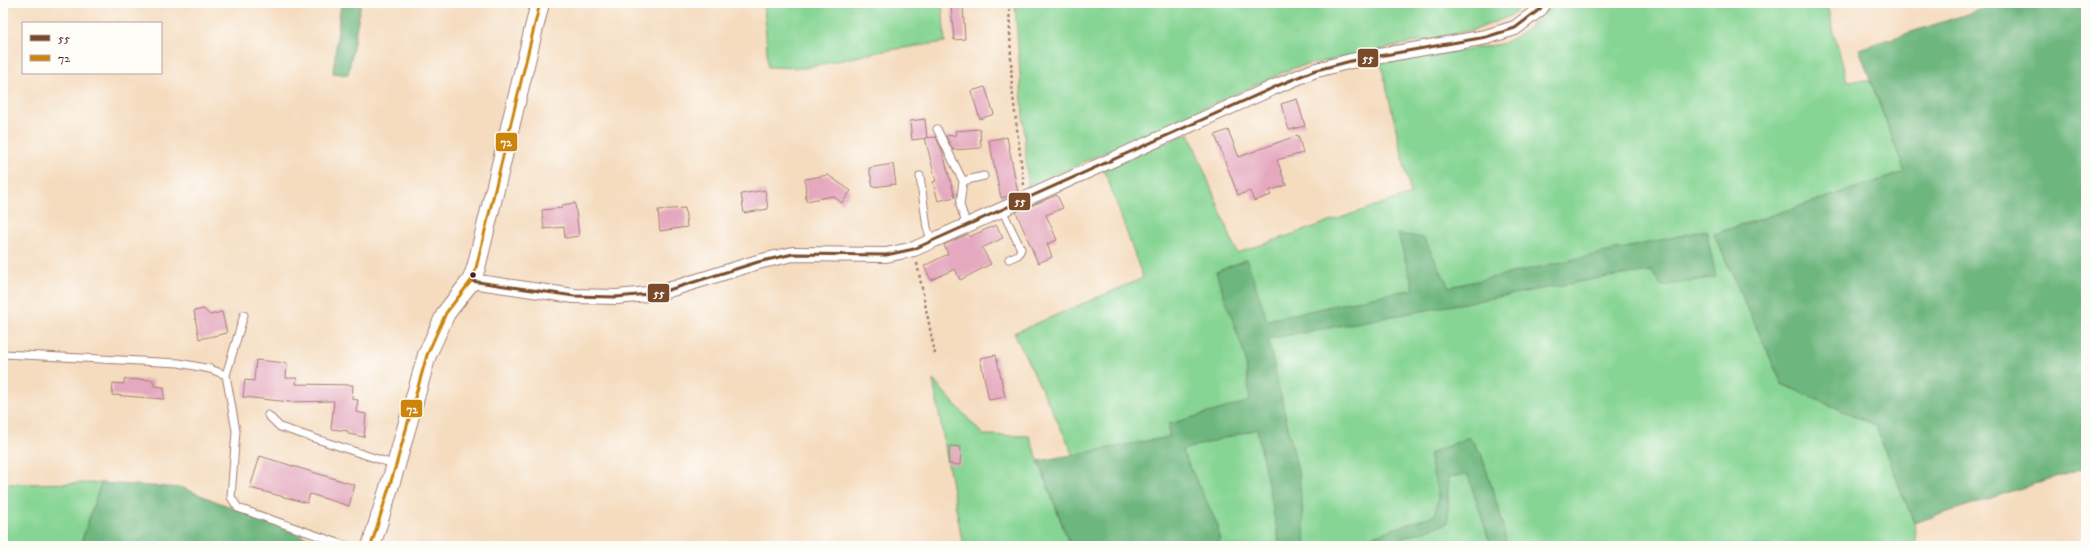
<svg xmlns="http://www.w3.org/2000/svg" width="2089" height="549" font-family="'IM FELL DW Pica',serif">
	<style>
		.green { fill: #87d594; stroke: #687a60 }
		.forest { fill: #6db67e; stroke: #5c6a54 }
		.building { fill: #e5a9bf }
		.lines { fill: none; stroke-linecap: round; stroke-linejoin: round }
		.service-casing { stroke: #a07e75; stroke-width: 9 }
		.minor-casing { stroke: #a07e75; stroke-width: 16 }
		.tertiary-casing { stroke: #a07e75; stroke-width: 20 }
		.path { stroke: #a07e75; stroke-width: 2.5; stroke-dasharray: 3 3; stroke-linecap: butt }
		.service { stroke: #fff; stroke-width: 7 }
		.minor { stroke: #fff; stroke-width: 14 }
		.tertiary { stroke: #fff; stroke-width: 18 }
		.bus-1-casing { stroke: #fdfcf7; stroke-width: 6 }
		.bus-2-casing { stroke: #fdfcf7; stroke-width: 6 }
		.bus-1 { stroke: #7a4b2a; stroke-width: 3 }
		.bus-2 { stroke: #cc840b; stroke-width: 3 }
		.bus-dot { fill: #4a1f2b; stroke: #fdfcf7; stroke-width: 1.5 }
		.line-badge { stroke: #fdfcf7; stroke-width: 1.5 }
		.badge-label { font-size: 11px; text-anchor: middle; font-weight: bold; fill: #fff }
	</style>
	<rect width="100%" height="100%" fill="#fdfcf7"/>
	<filter id="ink" filterUnits="userSpaceOnUse"><feTurbulence type="fractalNoise" baseFrequency=".025" numOctaves="2"/><feDisplacementMap in="SourceGraphic" scale="8" xChannelSelector="R" yChannelSelector="G"/><feConvolveMatrix kernelMatrix="1 2 1 2 8 2 1 2 1" color-interpolation-filters="sRGB"/></filter>
	<filter id="wash" filterUnits="userSpaceOnUse"><feTurbulence type="fractalNoise" baseFrequency=".012" numOctaves="4" result="noise"/><feDisplacementMap in="SourceGraphic" scale="16" xChannelSelector="R" yChannelSelector="G"/><feGaussianBlur stdDeviation="0.9" result="paint"/><feColorMatrix in="noise" values="0 0 0 0 0 0 0 0 0 0 0 0 0 0 0 0 0 1.4 0 .05"/><feComposite in="paint" operator="in"/></filter>
	<g filter="url(#wash)">
		<rect width="100%" height="100%" fill="#f5dcbf"/>
		<path class="green" d="M764,3H942L945,42L883,51L804,68L768,67Z
			M1015,3H1525L1512,15L1477,29L1293,68L1028,187Z
			M1556,3H1826L1847,81L1870,80L1905,172L1714,234L1782,384L1875,425L1914,523L1916,546H1220L1218,526L1175,436L1074,455L1014,333L1143,278L1104,169L1189,133L1237,253L1411,194L1381,63L1501,44L1521,34Z
			M933,380L983,435L1029,436L1070,546H963Z
			M101,483L80,546H3V484Z"/>
		<path class="forest" d="M341,3H361L348,75L333,73Z
			M2001,3H2086V467L1914,523L1875,425L1782,384L1714,234L1905,172L1859,49Z
			M1706,230L1716,277L1662,286L1651,271L1601,278L1268,339L1299,476L1306,546H1280L1257,429L1182,450L1218,526L1220,546H1070L1039,461L1169,437V424L1250,401L1245,356L1216,272L1247,259L1267,320L1396,292L1414,290L1398,234L1424,238L1449,287Z
			M1469,437L1481,453L1501,517L1507,546H1491L1468,475L1448,477V523L1379,546H1343L1435,515L1438,497L1429,454Z
			M101,483L183,488L327,546H80Z"/>
		<g id="blocks">
			<path class="building" d="M951,6H963L965,39L954,40Z
				M985,87L994,114L980,119L971,91Z
				M1297,99L1305,126L1289,130L1281,104Z
				M925,119L927,138L912,140L910,121Z
				M980,129L981,148L953,150L946,136L956,135L955,131Z
				M1228,130L1239,157L1298,135L1303,153L1277,160L1286,185L1269,191L1271,195L1254,201L1250,191L1238,195L1215,135Z
				M936,137L942,150L955,197L938,201L933,182L936,181L925,138Z
				M1007,137L1018,193L1001,198L989,140Z
				M893,164L896,184L873,187L869,168Z
				M828,175L851,191L842,203L833,196L806,201L805,179Z
				M765,190L768,209L744,213L741,194Z
				M1057,195L1063,208L1046,215L1057,240L1047,244L1052,257L1038,263L1016,212Z
				M575,203L579,236L565,238L564,227L544,229L542,210L562,208V205Z
				M685,208L687,227L660,231L658,210Z
				M996,225L1003,238L982,248L991,264L960,280L955,269L931,280L924,266L948,254L944,245L968,234L969,237Z
				M204,309L210,315L222,312L227,333L199,339L194,311Z
				M996,355L1005,397L989,400L980,358Z
				M256,360L287,363L286,378H297L296,384L353,385L352,399L358,400L356,412L366,414L364,437L348,434V431L331,429L334,401L290,402L243,397L245,380L254,381Z
				M124,379L153,380L154,386L164,387V399L112,395L113,383L124,384Z
				M950,446L961,447L960,465L948,464Z
				M260,456L355,485L349,506L310,494L307,503L250,488Z"/>
		</g>
	</g>
	<g filter="url(#ink)">
		<use href="#blocks" fill-opacity="0" stroke="#a07e75" stroke-width="1"/>
		<g class="lines">
			<defs>
				<path id="service" d="M937,129L963,181L960,205L967,226
					M920,176L927,228L932,241
					M963,181L984,176
					M1002,210L1021,249L1018,255L1009,259
					M244,315L226,375L236,431L231,497L238,508L347,546
					M3,354L179,363L210,369L226,375
					M268,415L280,427L396,465"/>
				<path id="minor" d="M471,281L574,296L616,297L659,293L758,262L793,254L886,255L914,249L1277,86L1313,71L1351,61L1486,37L1515,28L1540,9L1544,3"/>
				<path id="tertiary" d="M371,546L396,465L427,355L446,313L471,281L476,268L540,3"/>
			</defs>
			<use href="#service" class="service-casing"/>
			<use href="#minor" class="minor-casing"/>
			<use href="#tertiary" class="tertiary-casing"/>
			<path class="path" d="M1009,3L1012,88L1024,186
				M917,263L935,354"/>
			<use href="#service" class="service"/>
			<use href="#minor" class="minor"/>
			<use href="#tertiary" class="tertiary"/>
			<defs>
				<path id="bus-1" d="M471,281L574,296L616,297L659,293L758,262L793,254L886,255L914,249L1277,86L1313,71L1351,61L1486,37L1515,28L1540,9L1544,3"/>
				<path id="bus-2" d="M371,546L396,465L427,355L446,313L471,281L476,268L540,3"/>
			</defs>
			<use href="#bus-1" class="bus-1-casing"/>
			<use href="#bus-2" class="bus-2-casing"/>
			<use href="#bus-1" class="bus-1"/>
			<use href="#bus-2" class="bus-2"/>
		</g>
	</g>
	<circle class="bus-dot" cx="473" cy="275" r="3.5"/>
	<g class="line-badge">
		<rect x="1357" y="48" width="22" height="20" rx="4" fill="#7a4b2a"/>
		<rect x="495" y="132" width="23" height="20" rx="4" fill="#cc840b"/>
		<rect x="1008" y="192" width="23" height="19" rx="4" fill="#7a4b2a"/>
		<rect x="647" y="283" width="23" height="20" rx="4" fill="#7a4b2a"/>
		<rect x="400" y="399" width="23" height="19" rx="4" fill="#cc840b"/>
	</g>
	<g class="badge-label">
		<text x="1368" y="62">55</text>
		<text x="506" y="146">72</text>
		<text x="1020" y="205">55</text>
		<text x="659" y="297">55</text>
		<text x="412" y="413">72</text>
	</g>
	<rect width="2089" height="549" fill="none" stroke="#fdfcf7" stroke-width="16"/>
	<rect x="22" y="22" width="140" height="52" fill="#fdfcf7" stroke="#b5a4a5"/>
	<rect x="30" y="35" width="20" height="6" fill="#7a4b2a" stroke="#b5a4a5"/>
	<text x="58" y="42" font-size="12" fill="#4a1f2b">55</text>
	<rect x="30" y="55" width="20" height="6" fill="#cc840b" stroke="#b5a4a5"/>
	<text x="58" y="62" font-size="12" fill="#4a1f2b">72</text>
</svg>
